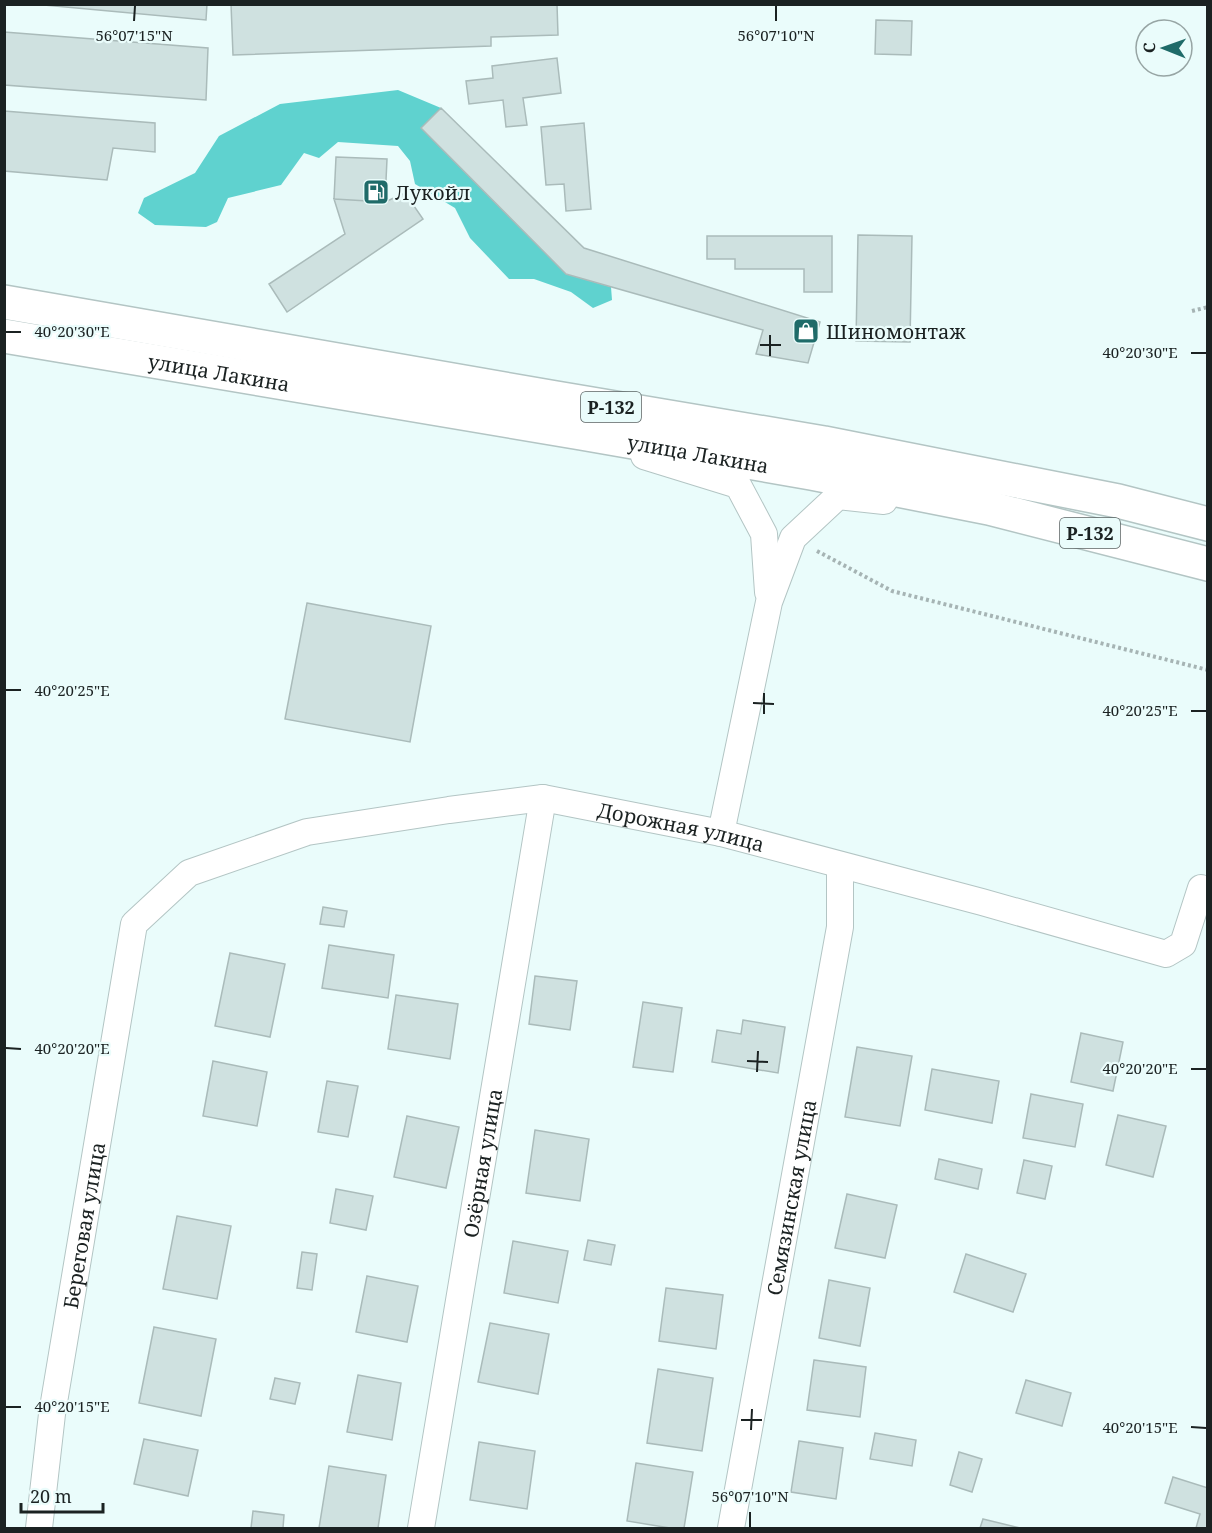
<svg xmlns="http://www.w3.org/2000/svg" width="1212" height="1533" font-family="'Noto Serif',serif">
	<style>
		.forest { fill: #5fd2cf }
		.building { fill: #cfe1e0; stroke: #aabbba; stroke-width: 1.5 }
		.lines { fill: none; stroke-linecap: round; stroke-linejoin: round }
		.street-casing { stroke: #b3c5c4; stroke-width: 28 }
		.highway-casing { stroke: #b3c5c4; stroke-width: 36 }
		.path { stroke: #a6b4b4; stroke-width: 4; stroke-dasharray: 3 3; stroke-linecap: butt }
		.street { stroke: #fff; stroke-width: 26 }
		.highway { stroke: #fff; stroke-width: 33 }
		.ticks { fill: none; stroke: #1b2222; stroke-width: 2 }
		.labels { text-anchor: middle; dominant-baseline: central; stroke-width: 4.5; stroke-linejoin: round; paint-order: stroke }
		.shield { fill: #eafcfb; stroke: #596363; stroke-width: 1.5 }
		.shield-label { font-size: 18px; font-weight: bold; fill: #1b2222 }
		.poi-label { font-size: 20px; fill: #1b2222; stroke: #eafcfb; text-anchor: start }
		.street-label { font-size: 20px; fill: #1b2222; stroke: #eafcfb }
		.ticks-label { font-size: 15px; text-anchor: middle; fill: #1b2222; stroke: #eafcfb; stroke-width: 4.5; stroke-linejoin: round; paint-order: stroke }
	</style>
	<rect width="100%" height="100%" fill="#eafcfb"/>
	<path class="forest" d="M398,90L441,108L422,129L566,274L611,287L612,300L593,308L571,292L534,279H509L470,238L455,208L415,184L410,161L398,146L338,142L319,158L304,153L281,185L228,198L217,222L206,227L155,225L138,213L144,198L195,173L219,136L280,104Z"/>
	<path class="building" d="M33,4H207L206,20Z
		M231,4H557L558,35L491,37V46L233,55Z
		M876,20L912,21L911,55L875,54Z
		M4,32L208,48L206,100L4,85Z
		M557,58L561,93L523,98L527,125L506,127L503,100L469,104L466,81L493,78L492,66Z
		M441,108L584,248L820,322L808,363L756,354L763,330L566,274L421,128Z
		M4,111L155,123V152L113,148L107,180L4,171Z
		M584,123L591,209L566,211L564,184L546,185L541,127Z
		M336,157L387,159L385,202L334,199Z
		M405,193L423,219L287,312L269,284L345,234L334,199L385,202Z
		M858,235L912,236L910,342L856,341Z
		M707,236H832V292H804V269H735V259H707Z
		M307,603L431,626L410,742L285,719Z
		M323,907L347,911L344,927L320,924Z
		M329,945L394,955L388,998L322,988Z
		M230,953L285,964L270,1037L215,1026Z
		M535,976L577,981L570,1030L529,1024Z
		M396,995L458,1004L450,1059L388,1049Z
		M643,1002L682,1008L673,1072L633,1067Z
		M743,1020L785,1027L778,1073L712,1062L717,1030L741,1034Z
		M1081,1033L1123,1042L1113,1091L1071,1082Z
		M857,1047L912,1056L900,1126L845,1117Z
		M213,1061L267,1072L257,1126L203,1116Z
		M932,1069L999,1081L992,1123L925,1110Z
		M327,1081L358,1086L348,1137L318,1132Z
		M1031,1094L1083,1104L1075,1147L1023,1138Z
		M1118,1115L1166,1126L1153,1177L1106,1165Z
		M407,1116L459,1127L446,1188L394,1177Z
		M535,1130L589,1139L580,1201L526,1193Z
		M939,1159L982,1169L978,1189L935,1179Z
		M1024,1160L1052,1166L1045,1199L1017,1193Z
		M336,1189L373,1196L366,1230L330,1223Z
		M847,1194L897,1205L885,1258L835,1248Z
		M177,1216L231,1226L217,1299L163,1289Z
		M588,1240L615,1245L611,1265L584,1260Z
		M513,1241L568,1251L558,1303L504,1293Z
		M302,1252L317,1254L312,1290L297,1288Z
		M966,1254L1026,1274L1013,1312L954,1292Z
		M367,1276L418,1286L407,1342L356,1332Z
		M829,1280L870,1288L860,1346L819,1338Z
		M666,1288L723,1295L716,1349L659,1341Z
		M490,1323L549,1334L538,1394L478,1382Z
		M154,1327L216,1339L201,1416L139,1403Z
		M814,1360L866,1367L860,1417L807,1410Z
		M658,1369L713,1378L702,1451L647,1443Z
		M358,1375L401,1383L392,1440L347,1432Z
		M275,1378L300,1383L295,1404L270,1399Z
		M1026,1380L1071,1393L1062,1426L1016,1413Z
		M875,1433L916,1440L912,1466L870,1459Z
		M144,1439L198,1450L188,1496L134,1484Z
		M799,1441L843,1448L836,1499L791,1492Z
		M479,1442L535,1451L527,1509L470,1500Z
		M959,1452L982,1459L972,1492L950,1485Z
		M636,1463L693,1472L684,1528H670L627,1521Z
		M329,1466L386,1475L378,1528H319Z
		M1173,1477L1208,1488V1528H1196L1200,1514L1165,1503Z
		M253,1511L284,1515L283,1528H251Z
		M983,1519L1020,1528H980Z"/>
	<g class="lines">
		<defs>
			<g id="street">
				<path d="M644,456L738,485L764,534L768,592"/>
				<path d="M721,833L769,602L793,538L838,496L884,501"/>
				<path id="s1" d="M39,1528L52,1414L134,924L189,873L307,832L449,810L543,798L721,833L982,902L1166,954L1183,944L1201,888"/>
				<path id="s2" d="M421,1528L543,798"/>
				<path id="s3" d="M731,1528L840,927V865"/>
			</g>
			<g id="highway">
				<path d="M4,302L556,398L824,443L1118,501L1208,524"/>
				<path id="s4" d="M4,336L581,433L811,473L989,508L1208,564"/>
			</g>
		</defs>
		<use href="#street" class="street-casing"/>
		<use href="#highway" class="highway-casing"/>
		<path class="path" d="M1192,311L1208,307
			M817,551L892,591L1208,670"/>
		<use href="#street" class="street"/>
		<use href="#highway" class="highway"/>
	</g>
	<path class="ticks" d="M134,21L135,6M776,21V6M6,332H21M760,345H781M1191,353H1206M770,356V335M6,690H21M753,703L774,704M1191,711H1206M764,714V693M6,1048L21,1049M747,1061L768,1062M1191,1069H1206M757,1072L758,1051M6,1407H21M741,1420H762M1191,1427L1206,1428M751,1430L752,1409M750,1527V1512"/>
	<defs>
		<symbol id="fuel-square" viewBox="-11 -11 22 22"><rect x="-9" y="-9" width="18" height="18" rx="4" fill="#1f6b69" stroke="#eafcfb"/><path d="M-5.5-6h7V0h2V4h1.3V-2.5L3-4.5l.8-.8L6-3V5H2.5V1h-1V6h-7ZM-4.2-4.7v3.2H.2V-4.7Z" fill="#fff"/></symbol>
		<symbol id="shop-square" viewBox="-11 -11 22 22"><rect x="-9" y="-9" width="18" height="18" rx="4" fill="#1f6b69" stroke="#eafcfb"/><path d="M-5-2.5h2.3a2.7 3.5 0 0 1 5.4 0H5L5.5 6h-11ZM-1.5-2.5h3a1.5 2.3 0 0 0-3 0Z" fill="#fff"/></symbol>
	</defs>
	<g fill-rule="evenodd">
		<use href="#fuel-square" x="361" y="177" width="30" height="30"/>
		<use href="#shop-square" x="791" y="316" width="30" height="30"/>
	</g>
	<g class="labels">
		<g class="shield">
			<rect x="581" y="392" width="60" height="30" rx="4.5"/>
			<rect x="1060" y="518" width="60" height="30" rx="4.5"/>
		</g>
		<g class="shield-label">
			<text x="611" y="407">Р-132</text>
			<text x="1090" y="533">Р-132</text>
		</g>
		<g class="poi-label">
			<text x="395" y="192">Лукойл</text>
			<text x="826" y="331">Шиномонтаж</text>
		</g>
		<g class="street-label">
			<text stroke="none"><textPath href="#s4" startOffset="218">улица Лакина</textPath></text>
			<text stroke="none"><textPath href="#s4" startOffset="704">улица Лакина</textPath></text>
			<text stroke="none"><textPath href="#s1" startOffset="1191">Дорожная улица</textPath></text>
			<text stroke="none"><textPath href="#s2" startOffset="370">Озёрная улица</textPath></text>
			<text stroke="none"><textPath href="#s3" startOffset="336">Семязинская улица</textPath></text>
			<text stroke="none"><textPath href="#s1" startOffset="306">Береговая улица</textPath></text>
		</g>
	</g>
	<g class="ticks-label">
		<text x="134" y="41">56°07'15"N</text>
		<text x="776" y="41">56°07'10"N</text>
		<text x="72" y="337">40°20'30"E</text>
		<text x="1140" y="358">40°20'30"E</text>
		<text x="72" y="696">40°20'25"E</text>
		<text x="1140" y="716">40°20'25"E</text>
		<text x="72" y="1054">40°20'20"E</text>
		<text x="1140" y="1074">40°20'20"E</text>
		<text x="72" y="1412">40°20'15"E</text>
		<text x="1140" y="1433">40°20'15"E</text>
		<text x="750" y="1502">56°07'10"N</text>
	</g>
	<rect width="1212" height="1533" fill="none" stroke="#1b2222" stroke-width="12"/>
	<g transform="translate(1164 48) rotate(271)"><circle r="28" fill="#eafcfb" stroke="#97a5a4" stroke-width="1.5"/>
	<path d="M0-4.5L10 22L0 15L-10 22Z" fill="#1f6b69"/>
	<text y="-9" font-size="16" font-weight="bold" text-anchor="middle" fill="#1b2222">С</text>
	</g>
	<path d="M21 1503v9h82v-9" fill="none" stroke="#1b2222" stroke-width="3"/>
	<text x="30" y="1503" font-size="18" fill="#1b2222" stroke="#eafcfb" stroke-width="4.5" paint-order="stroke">20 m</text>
</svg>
